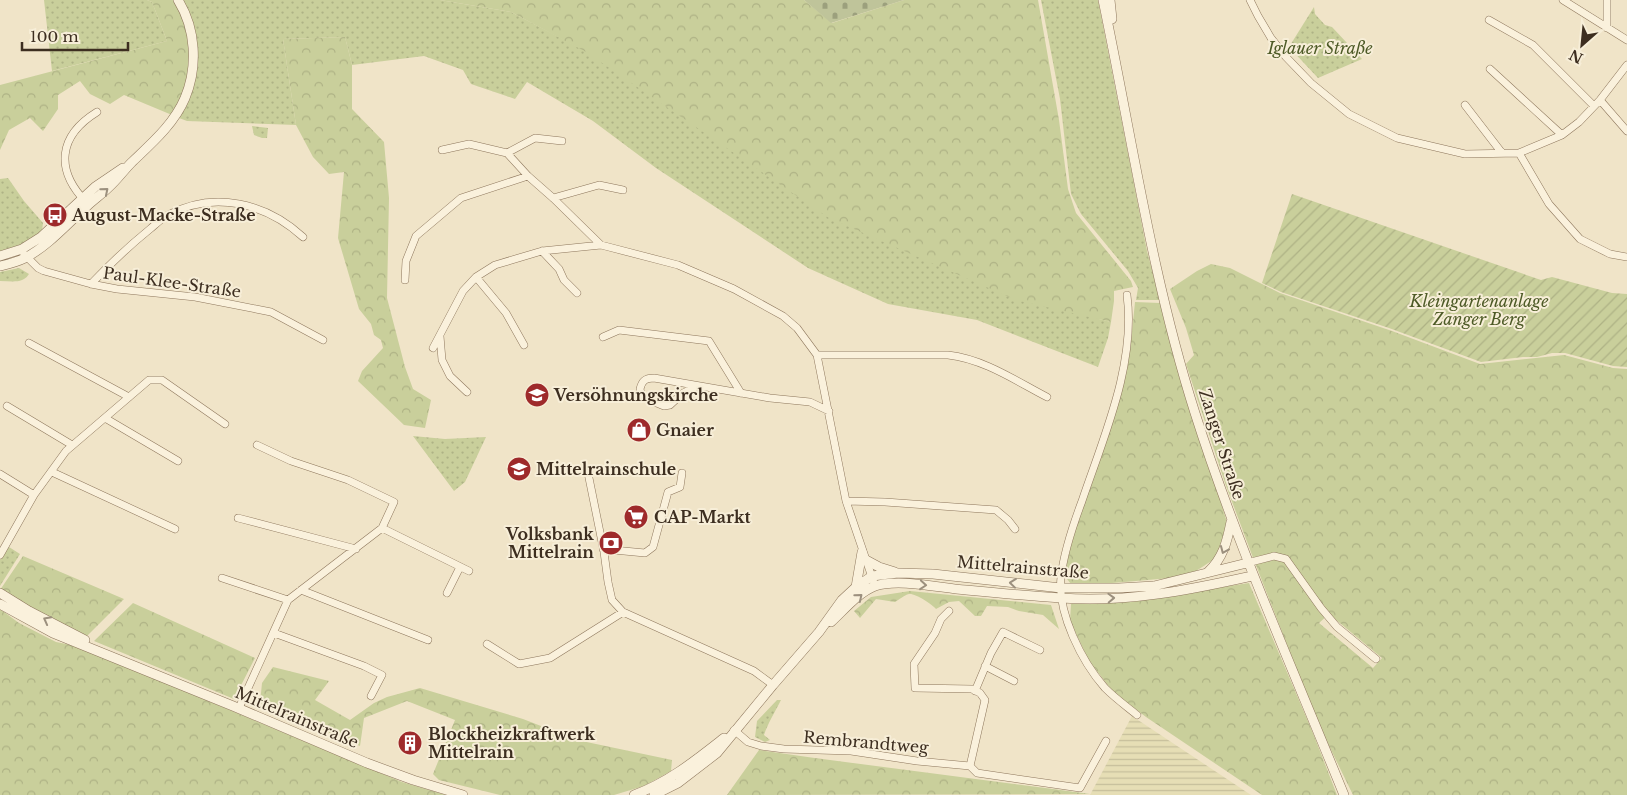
<svg xmlns="http://www.w3.org/2000/svg" width="1627" height="795" font-family="'Libre Baskerville',serif">
	<style>
		.farmland { fill: url(#farmland-rules) }
		.grass { fill: url(#grass-dots) }
		.forest { fill: url(#forest-crowns); fill-rule: evenodd }
		.cemetery { fill: url(#cemetery-stones) }
		.garden { fill: url(#garden-furrows) }
		.lines { fill: none; stroke-linecap: round; stroke-linejoin: round }
		.minor-casing { stroke: #8d765c; stroke-width: 8 }
		.tertiary-casing { stroke: #8d765c; stroke-width: 10 }
		.minor { stroke: #faf1dc; stroke-width: 7 }
		.tertiary { stroke: #faf1dc; stroke-width: 9 }
		.oneway { stroke: #9c907e }
		.labels { text-anchor: middle; dominant-baseline: central; stroke-width: 4; stroke-linejoin: round; paint-order: stroke }
		.park-label { font-size: 16px; font-style: italic; fill: #4d5a26; stroke: #f7eed8 }
		.poi-label { font-size: 16px; font-weight: bold; fill: #3d2e20; stroke: #f7eed8; text-anchor: start }
		.street-label { font-size: 16px; fill: #3d2e20; stroke: #f7eed8 }
	</style>
	<defs>
		<pattern id="farmland-rules" width="6" height="5" patternUnits="userSpaceOnUse" patternTransform="scale(1.25)"><rect width="6" height="5" fill="#e6deb5"/><path d="M0 2.5h6" fill="none" stroke="#c6bf9b"/></pattern>
		<pattern id="grass-dots" width="8" height="8" patternUnits="userSpaceOnUse" patternTransform="scale(1.25)"><rect width="8" height="8" fill="#c9cf9b"/><path d="M2 2h.1M6 6h.1" fill="none" stroke="#aeb285" stroke-width="1.8" stroke-linecap="round"/></pattern>
		<pattern id="forest-crowns" width="20" height="18" patternUnits="userSpaceOnUse" patternTransform="scale(1.25)"><rect width="20" height="18" fill="#c9cf9b"/><path d="M2 6a3 3 0 1 1 6 0M12 15a3 3 0 1 1 6 0" fill="none" stroke="#aeb285"/></pattern>
		<pattern id="cemetery-stones" width="16" height="16" patternUnits="userSpaceOnUse" patternTransform="scale(1.25)"><rect width="16" height="16" fill="#bfc49a"/><path d="M2 7V4a2 2 0 0 1 4 0v3zM10 15v-3a2 2 0 0 1 4 0v3z" fill="#9ca07d"/></pattern>
		<pattern id="garden-furrows" width="10" height="10" patternUnits="userSpaceOnUse" patternTransform="scale(1.25)"><rect width="10" height="10" fill="#c9cf9b"/><path d="M-1 1l2-2M0 10L10 0M9 11l2-2" fill="none" stroke="#aeb285"/></pattern>
	</defs>
	<rect width="100%" height="100%" fill="#f0e4c8"/>
	<path class="farmland" d="M1132,716L1251,795H1090Z"/>
	<path class="grass" d="M44,0H147L152,2L167,41L52,71Z
		M182,0H440L511,12L1099,319L1111,322L1108,338L1098,367L977,320L888,304L808,268L656,168L593,121L527,82L515,99L471,84L463,70L424,56L352,65L345,37L283,39L296,125L187,121L179,118C200,82 206,36 182,0Z
		M1041,0H1098L1147,251L1160,300H1136L1138,288L1128,271L1081,214L1071,194L1060,99Z
		M1314,7L1315,14L1325,25L1332,27L1362,59L1318,78L1289,47Z
		M252,126L268,128L267,138H262L254,135Z
		M8,178L24,201L43,223L42,231L28,242L0,253V179Z
		M19,268L29,274C23,284 12,281 0,281V272Z
		M413,436L445,439L486,437L465,482L454,491Z
		M9,547L20,554L0,586V560Z
		M777,700H781C775,712 768,723 764,735L770,740L765,742L755,737L757,721Z"/>
	<path class="forest" d="M147,0H173C189,25 196,62 184,91C181,99 176,107 172,115L124,95L110,104L90,94L80,81L58,95V109L43,131L30,118L9,130L0,150V85L167,41L152,2Z
		M440,0H804L832,23L904,0H1038L1059,120L1068,189L1076,213L1131,281L1133,287L1114,291V301L1111,322L1016,300L829,218L586,52L511,12Z
		M345,37L352,65V109L384,142L389,198L387,298L405,367L413,389L431,400L425,428L404,425L358,381L362,371L383,348L381,340L374,335L371,324L359,309L338,238L344,172L329,174L313,157L296,125L283,39Z
		M1211,264L1230,268L1280,293L1392,331L1480,364L1564,355L1613,368L1627,369V795H1353L1315,717L1252,555L1225,483L1186,364L1194,355L1186,328L1170,289L1197,271ZM1329,614L1382,658L1373,668L1319,623Z
		M1135,302L1160,303L1181,382L1207,457L1226,519L1228,532L1216,558L1196,571L1171,578L1077,586L1071,584L1067,579L1064,568L1070,535L1123,376L1131,341Z
		M23,556L124,599L86,637L24,606L0,590Z
		M1249,583L1313,733L1337,795H1262L1146,717L1114,693L1089,661L1070,621L1071,604L1150,598Z
		M910,591L1051,605L1059,629L1043,615L1019,611L1008,607L987,606L981,616H975L959,601L949,602L936,609C932,604 915,593 909,594C904,595 899,600 895,602L876,599L860,618L854,611L871,597Z
		M133,603L255,658L234,699L94,641Z
		M0,609L19,623L56,642L76,646L402,782L446,795H0Z
		M273,667L329,681L315,700L350,720L374,703L387,697L420,688L523,719L577,740L672,760L671,771L644,786L614,795H500L439,780L433,774L455,720L407,701L364,718L360,746L260,703L262,683Z
		M759,750C869,766 980,779 1090,794L727,795Z"/>
	<path class="cemetery" d="M804,0H904L831,23Z"/>
	<path class="garden" d="M1292,194L1541,280L1552,277L1612,293L1627,294V367L1613,366L1565,353H1552L1537,357H1523L1481,362L1389,328L1281,292L1262,283Z"/>
	<g class="lines">
		<defs>
			<path id="minor" d="M1250,0L1258,16L1271,38L1286,57L1311,83L1349,114L1397,138L1465,154L1519,153L1562,135L1579,122L1600,100L1627,65
				M1563,0L1627,40
				M1489,20L1533,45L1594,106
				M1607,28V0
				M1490,69L1562,135
				M1600,100L1627,131
				M1465,105L1502,153
				M442,150L469,144L507,153L528,176L553,198L601,245
				M507,153L535,138L562,141
				M1519,153L1549,204L1580,239L1610,254L1627,257
				M553,198L599,185L623,190
				M86,202C55,170 58,136 97,112
				M542,251L559,269L564,280L577,293
				M24,254L38,268L44,271L91,284L117,289L195,297L271,312L323,340
				M476,277L506,313L524,345
				M405,280L406,261L416,236L461,198L528,176
				M91,284C109,265 129,246 150,229C156,224 162,218 168,215C214,190 266,203 303,237
				M1127,295C1136,364 1104,436 1082,501C1073,525 1064,551 1061,577C1057,613 1082,662 1105,688C1115,698 1126,706 1137,715
				M440,336L442,360L450,376L467,392
				M603,337L619,330L709,341L741,393
				M29,343L129,397
				M433,348L463,291L476,277L495,265L542,251L601,245L678,265L734,289L783,316L797,328L817,355L846,501L875,586
				M817,355H948C984,359 1016,381 1047,397
				M698,386L683,393L670,405L664,406L642,397L640,389C642,381 645,378 654,378L770,398L810,402L829,411
				M7,406L72,445
				M105,418L178,461
				M52,472L175,529
				M588,473L604,552L608,582L612,600L623,612
				M0,474L34,495
				M846,501L885,502L996,510L1008,520L1015,529
				M238,518L356,549
				M382,528L469,571
				M603,549L645,553L653,547L668,492L680,487L682,473
				M0,555L34,495L66,451L149,380H162L225,424
				M1247,563L1274,556L1286,559L1321,608L1337,627L1376,659
				M222,578L288,600
				M301,590L428,640
				M447,593L460,567
				M274,633L364,666L382,675L371,696
				M487,644L519,664L550,658L623,612L754,671L773,685
				M985,666L1014,681
				M975,691L991,653L1003,632L1040,650
				M239,708L288,600L382,528L394,502L348,480L291,461L257,445
				M734,730L748,742L761,746L784,749L851,751L917,761L970,766L985,700L980,693L972,689L915,688L914,664L935,633L941,619L949,611
				M970,766L977,773L1080,788L1106,741"/>
			<path id="tertiary" d="M1103,0C1132,138 1152,278 1195,413C1237,545 1292,667 1344,795
				M1110,0L1112,19
				M0,256L22,249L41,237L95,187L123,168
				M0,266C9,264 17,262 25,258C48,246 67,224 86,207C93,200 102,194 109,187C117,180 124,170 132,162C152,143 174,124 185,98C198,67 196,29 178,0
				M866,560L879,567L895,572
				M1208,572C1223,558 1227,542 1231,522
				M856,587L862,552
				M0,593L29,611L85,640
				M0,604L53,633L233,706L367,763L413,780L463,795
				M831,622C844,610 859,592 875,586C899,578 940,588 966,590C997,593 1029,596 1061,598C1126,603 1189,590 1252,576
				M634,795C669,782 696,760 724,738
				M654,795L678,783L717,753L773,685L819,632L842,600L856,587L872,576L898,573L933,574L1061,588H1119L1154,586L1247,563"/>
		</defs>
		<use href="#minor" class="minor-casing"/>
		<use href="#tertiary" class="tertiary-casing"/>
		<use href="#minor" class="minor"/>
		<use href="#tertiary" class="tertiary"/>
	</g>
	<defs><path id="oneway-chevron" d="M-2-3.5L2.5 0L-2 3.5" fill="none" stroke-width="1.6" stroke-linecap="round" stroke-linejoin="round" transform="scale(1.25)"/></defs>
	<g class="oneway">
		<use href="#oneway-chevron" transform="translate(105 191) rotate(-40)"/>
		<use href="#oneway-chevron" transform="translate(1224 550) rotate(113)"/>
		<use href="#oneway-chevron" transform="translate(1013 583) rotate(-174)"/>
		<use href="#oneway-chevron" transform="translate(923 585) rotate(5)"/>
		<use href="#oneway-chevron" transform="translate(859 597) rotate(-39)"/>
		<use href="#oneway-chevron" transform="translate(1111 598) rotate(-2)"/>
		<use href="#oneway-chevron" transform="translate(47 620) rotate(-152)"/>
	</g>
	<defs>
		<symbol id="bus-disc" viewBox="-11 -11 22 22"><circle r="9.5" fill="#9e2a2b" stroke="#f7eed8"/><path d="M-5-6H5V4H4V6H2V4H-2V6H-4V4H-5ZM-3.5-4V0h7V-4ZM-3.5 1.2v1.5H-2V1.2ZM2 1.2v1.5H3.5V1.2Z" fill="#fff"/></symbol>
		<symbol id="school-disc" viewBox="-11 -11 22 22"><circle r="9.5" fill="#9e2a2b" stroke="#f7eed8"/><path d="M0-5L7-2L0 1L-7-2ZM-4 1L0 2.5L4 1V4Q0 6-4 4Z" fill="#fff"/></symbol>
		<symbol id="shop-disc" viewBox="-11 -11 22 22"><circle r="9.5" fill="#9e2a2b" stroke="#f7eed8"/><path d="M-5-2.5h2.3a2.7 3.5 0 0 1 5.4 0H5L5.5 6h-11ZM-1.5-2.5h3a1.5 2.3 0 0 0-3 0Z" fill="#fff"/></symbol>
		<symbol id="supermarket-disc" viewBox="-11 -11 22 22"><circle r="9.5" fill="#9e2a2b" stroke="#f7eed8"/><path d="M-6-5.5h2.5l.6 2H6L4.5 2H-2.5L-4.4-4H-6ZM-1.5 3.2a1.3 1.3 0 1 0 .1 0ZM3 3.2a1.3 1.3 0 1 0 .1 0Z" fill="#fff"/></symbol>
		<symbol id="bank-disc" viewBox="-11 -11 22 22"><circle r="9.5" fill="#9e2a2b" stroke="#f7eed8"/><path d="M-6-4H6V4H-6ZM0-2.3a2.3 2.3 0 1 0 0 4.6a2.3 2.3 0 1 0 0-4.6Z" fill="#fff"/></symbol>
		<symbol id="building-disc" viewBox="-11 -11 22 22"><circle r="9.5" fill="#9e2a2b" stroke="#f7eed8"/><path d="M-4-6H4V6H1V3H-1V6H-4ZM-2.5-4.3h1.7v1.8h-1.7ZM.8-4.3h1.7v1.8H.8ZM-2.5-1h1.7V.8h-1.7ZM.8-1h1.7V.8H.8Z" fill="#fff"/></symbol>
	</defs>
	<g fill-rule="evenodd">
		<use href="#bus-disc" x="41" y="201" width="28" height="28"/>
		<use href="#school-disc" x="523" y="381" width="28" height="28"/>
		<use href="#shop-disc" x="625" y="416" width="28" height="28"/>
		<use href="#school-disc" x="505" y="455" width="28" height="28"/>
		<use href="#supermarket-disc" x="622" y="503" width="28" height="28"/>
		<use href="#bank-disc" x="597" y="529" width="28" height="28"/>
		<use href="#building-disc" x="396" y="729" width="28" height="28"/>
	</g>
	<g class="labels">
		<g class="park-label">
			<text x="1320" y="48">Iglauer Straße</text>
			<text x="1479" y="301">Kleingartenanlage<tspan x="1479" dy="18">Zanger Berg</tspan></text>
		</g>
		<g class="poi-label">
			<text x="72" y="215">August-Macke-Straße</text>
			<text x="554" y="395">Versöhnungskirche</text>
			<text x="656" y="430">Gnaier</text>
			<text x="536" y="469">Mittelrainschule</text>
			<text x="654" y="517">CAP-Markt</text>
			<text x="594" y="534" text-anchor="end">Volksbank<tspan x="594" dy="18">Mittelrain</tspan></text>
			<text x="428" y="734">Blockheizkraftwerk<tspan x="428" dy="18">Mittelrain</tspan></text>
		</g>
		<g class="street-label">
			<text transform="translate(172 282) rotate(8)">Paul-Klee-Straße</text>
			<text transform="translate(1222 444) rotate(72)">Zanger Straße</text>
			<text transform="translate(1023 567) rotate(5)">Mittelrainstraße</text>
			<text transform="translate(297 717) rotate(23)">Mittelrainstraße</text>
			<text transform="translate(866 742) rotate(5)">Rembrandtweg</text>
		</g>
	</g>
	<g transform="translate(1582 45) rotate(207)" stroke="#f7eed8" stroke-width="4" paint-order="stroke">
	<path d="M0-4L9 19L0 12L-9 19Z" fill="#3d2e20"/>
	<text y="-8" font-size="14" font-weight="bold" text-anchor="middle" fill="#3d2e20">N</text>
	</g>
	<path d="M22 42v8h106v-8" fill="none" stroke="#3d2e20" stroke-width="2.5"/>
	<text x="30" y="42" font-size="15" fill="#3d2e20" stroke="#f7eed8" stroke-width="4" paint-order="stroke">100 m</text>
</svg>
